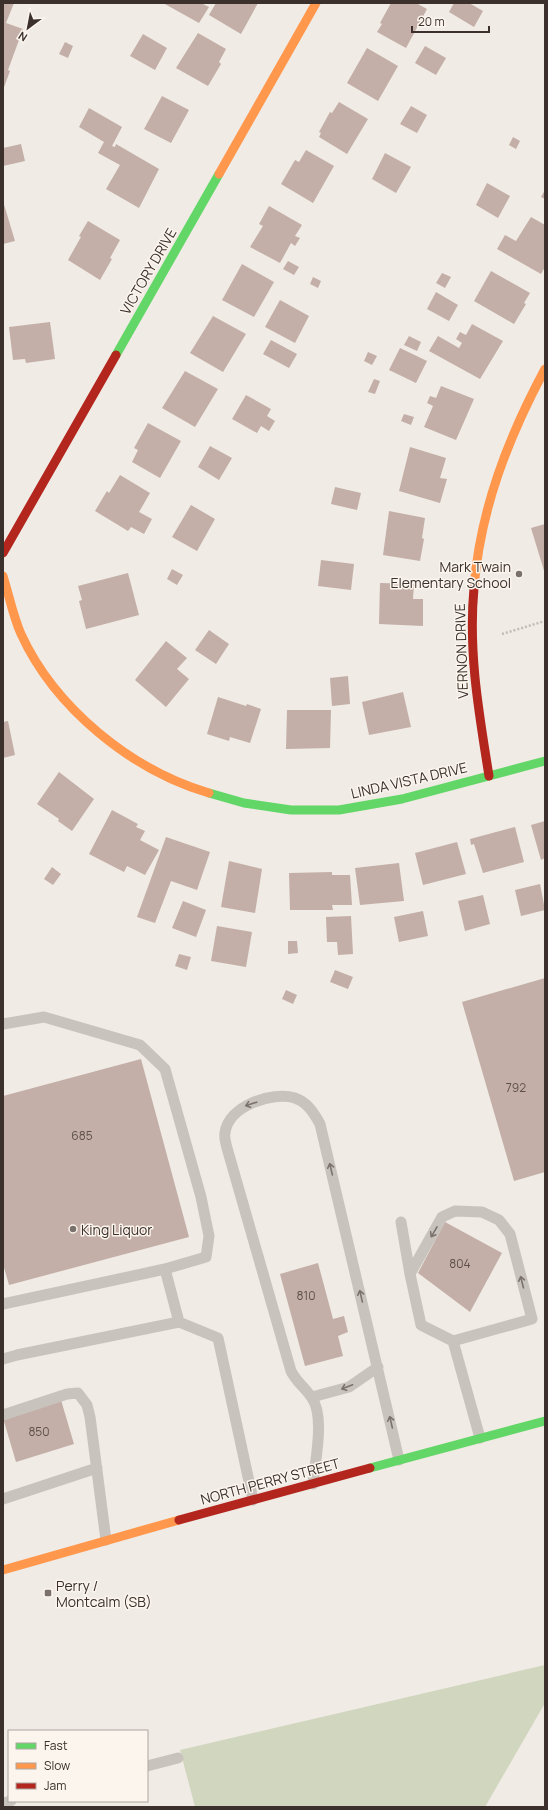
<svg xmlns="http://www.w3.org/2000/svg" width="548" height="1810" font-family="Manrope,sans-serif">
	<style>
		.green { fill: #d1d6bf }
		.building { fill: #c3afa7 }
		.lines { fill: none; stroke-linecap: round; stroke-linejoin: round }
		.path { stroke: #c2bbb6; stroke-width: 2.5; stroke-dasharray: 2 2; stroke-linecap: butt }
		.lane { stroke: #c9c3be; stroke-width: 11 }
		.fast { stroke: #63d668; stroke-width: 9 }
		.slow { stroke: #ff974d; stroke-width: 9 }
		.jam { stroke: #b3261e; stroke-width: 9 }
		.oneway { stroke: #7b726d }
		.poi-dot { fill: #7a716c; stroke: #fbf5ee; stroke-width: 1.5 }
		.labels { text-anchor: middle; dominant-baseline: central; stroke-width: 3; stroke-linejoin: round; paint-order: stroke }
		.number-label { font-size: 12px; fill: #5d504a }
		.street-label { font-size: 14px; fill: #3b302b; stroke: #fbf5ee }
		.poi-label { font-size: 14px; fill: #3b302b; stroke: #fbf5ee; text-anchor: start }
	</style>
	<rect width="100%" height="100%" fill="#f0ebe5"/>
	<path class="green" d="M545,1665V1703L485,1807H195L180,1750Z"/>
	<path class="building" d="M3,3H14L6,23L23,29L8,70L10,71L3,90Z
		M163,3H201L209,7L199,23Z
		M216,3H258L241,34L209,15Z
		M391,3H416L427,9L406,48L377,32L382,24L380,23Z
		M454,3H469L483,11L474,27L449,12Z
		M198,33L226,49L219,62L221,64L208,86L176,68Z
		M143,34L167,48L155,70L130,56Z
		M65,42L73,46L68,58L59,54Z
		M425,46L446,58L436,75L415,63Z
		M367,48L398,66L378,101L347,83Z
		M162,96L189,110L171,143L144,129Z
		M339,102L368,119L347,154L319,137L321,133L319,132L330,112L332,113Z
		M411,106L427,115L417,133L400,124Z
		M89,108L122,127L112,146L115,147L116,144L159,169L139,208L106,189L120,165L98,153L104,142L79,127Z
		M513,137L520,141L516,149L509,145Z
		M21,144L25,161L3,166V148Z
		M306,150L334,166L313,203L281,184L295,160L299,162Z
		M385,153L411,167L396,193L372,179Z
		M487,183L510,196L498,218L476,205Z
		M545,190V199L541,197Z
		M3,201L15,241L3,244Z
		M269,206L302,225L295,236L300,238L295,246L291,243L280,263L250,247L263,226L259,224Z
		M531,217L545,225V267L541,274L497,249L505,235L516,241Z
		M88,221L120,240L110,258L112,259L100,280L68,260L81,237L79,236Z
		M288,261L299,267L294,275L283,269Z
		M242,264L274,282L254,317L222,300Z
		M491,271L530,293L524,303L526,304L514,324L474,301Z
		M442,273L451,277L445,288L436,283Z
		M313,277L321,281L318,288L310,284Z
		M436,292L458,305L449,321L427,309Z
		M280,300L309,316L295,343L265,327Z
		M213,316L246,334L223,372L190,353Z
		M50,322L55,359L26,363L25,359L13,360L9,327Z
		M472,324L503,341L480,379L429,351L438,336L459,348L462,343L456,339L460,332L466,335Z
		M409,336L421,342L417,351L404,345Z
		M271,340L297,354L289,368L263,354Z
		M400,348L427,361L416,383L389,370Z
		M368,352L377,356L372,365L364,361Z
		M185,371L218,389L195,427L162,408Z
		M374,379L380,381L375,394L368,392Z
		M441,386L474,399L456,440L424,427L433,406L427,403L430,396L436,398Z
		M246,395L271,409L267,416L275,421L269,431L261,426L257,433L232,419Z
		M404,414L414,417L411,425L401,421Z
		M148,423L181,441L160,478L132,462L138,450L134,448Z
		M210,446L232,458L219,480L198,467Z
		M410,447L446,458L440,478L447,479L440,503L399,491Z
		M120,475L150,493L139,512L152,519L144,534L131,527L128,531L95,511L107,491L109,493Z
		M335,487L361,493L357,510L331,504Z
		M191,505L215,519L197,551L172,537Z
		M389,511L425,518L422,538L424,539L420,561L383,555Z
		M545,524V574L531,528Z
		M321,560L354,564L351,590L318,586Z
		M172,569L183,575L177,585L167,579Z
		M128,573L139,615L86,629L79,601L82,600L78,586Z
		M380,583L414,584L413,599H423V626L379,624Z
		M209,630L229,644L216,664L195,650Z
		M166,641L187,658L177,669L189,679L166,707L135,680Z
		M348,676L350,704L332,706L330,678Z
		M403,692L411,727L369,735L362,702Z
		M218,697L246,706L247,704L261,709L250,743L230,737L229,741L207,734Z
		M287,710H331L330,748L286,749Z
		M8,721L15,755L3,758V722Z
		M59,772L94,799L72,831L58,821L59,819L37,804Z
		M112,810L138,824L136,827L145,831L140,840L159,850L145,875L127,866L124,872L89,854Z
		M545,821V858L541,860L531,825Z
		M515,827L524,862L483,873L474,844L471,845L470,839Z
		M166,837L210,852L197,890L171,881L155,923L137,917Z
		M457,842L466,874L423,885L415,853Z
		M229,861L262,869L255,913L221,907Z
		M399,863L404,901L360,905L355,868Z
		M52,867L61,874L53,885L44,879Z
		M332,872V875H350L352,905H332L333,910H290L289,873Z
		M540,884L545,910L521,916L515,890Z
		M483,895L490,924L465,931L458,901Z
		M183,901L206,910L196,937L172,928Z
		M423,911L428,936L399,942L394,917Z
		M351,916L353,954L338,955L337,942H327L326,917Z
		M217,926L252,932L246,967L211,961Z
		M288,941H297L298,953L288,954Z
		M179,954L191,957L187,970L175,966Z
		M335,970L353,977L348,989L330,982Z
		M545,978V1172L514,1181L462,1002Z
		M286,990L297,995L293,1004L282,999Z
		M141,1059L189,1237L9,1285L3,1264V1096Z
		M445,1222L502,1253L470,1312L418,1273Z
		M318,1263L333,1319L344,1316L348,1332L338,1336L343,1356L305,1366L280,1274Z
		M61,1400L74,1444L16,1462L3,1418Z"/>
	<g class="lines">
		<path class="path" d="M502,634L545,621"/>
		<path class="lane" d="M3,1024L44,1017L140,1045L165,1069L201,1197L209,1236L206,1257L165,1269L3,1304
			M401,1222L410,1274L421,1325L453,1341
			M165,1269L179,1322
			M410,1274L442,1217L455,1211L482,1212L499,1220L510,1234L532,1319L453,1341L480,1438
			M3,1359L17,1355L179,1322L218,1338L253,1500
			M312,1397L349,1387L378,1367
			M3,1415L67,1394L78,1393L87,1405L90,1417L106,1540
			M313,1484C315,1461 325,1417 312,1398C305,1387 297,1383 291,1371L227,1148C226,1144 224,1137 225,1133C228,1106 272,1091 295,1098C307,1102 314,1113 320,1124L399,1460
			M3,1499L97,1468
			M147,1766L178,1758
			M3,1803L11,1801"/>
		<path class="fast" d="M116,355L219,174
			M209,793L244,803L291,810H339L402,799L545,761
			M370,1468L545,1421"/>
		<path class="slow" d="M219,174L316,3
			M3,576C9,595 13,616 21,634C55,708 131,770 209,793
			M474,588C480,510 508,438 545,369
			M3,1570L179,1520"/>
		<path class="jam" d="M3,553L116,355
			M474,588C468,652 479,713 489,776
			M179,1520L370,1468"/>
	</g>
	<defs><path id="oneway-shaft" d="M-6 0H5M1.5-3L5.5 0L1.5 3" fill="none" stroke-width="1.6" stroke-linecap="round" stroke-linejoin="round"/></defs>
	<g class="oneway">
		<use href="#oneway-shaft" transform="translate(251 1104) rotate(162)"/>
		<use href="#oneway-shaft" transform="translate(331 1169) rotate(-103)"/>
		<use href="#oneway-shaft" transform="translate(434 1232) rotate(120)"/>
		<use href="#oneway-shaft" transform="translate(522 1282) rotate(-104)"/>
		<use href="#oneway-shaft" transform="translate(361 1296) rotate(-103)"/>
		<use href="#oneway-shaft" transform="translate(347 1387) rotate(159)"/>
		<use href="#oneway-shaft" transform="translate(391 1422) rotate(-103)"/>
	</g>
	<g class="poi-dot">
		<circle cx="519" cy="574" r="4"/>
		<circle cx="73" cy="1229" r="4"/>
		<rect x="44" y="1589" width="8" height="8" rx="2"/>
	</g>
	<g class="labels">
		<g class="number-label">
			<text x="516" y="1087">792</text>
			<text x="82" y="1135">685</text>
			<text x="460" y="1263">804</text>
			<text x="306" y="1295">810</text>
			<text x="39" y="1431">850</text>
		</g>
		<g class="street-label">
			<text transform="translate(148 271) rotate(-60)">VICTORY DRIVE</text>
			<text transform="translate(461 651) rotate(-92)">VERNON DRIVE</text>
			<text transform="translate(409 780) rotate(-13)">LINDA VISTA DRIVE</text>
			<text transform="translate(270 1481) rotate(-15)">NORTH PERRY STREET</text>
		</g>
		<g class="poi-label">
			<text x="511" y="566" text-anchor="end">Mark Twain<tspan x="511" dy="16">Elementary School</tspan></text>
			<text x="81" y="1229">King Liquor</text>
			<text x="56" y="1585">Perry /<tspan x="56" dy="16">Montcalm (SB)</tspan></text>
		</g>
	</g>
	<rect width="548" height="1810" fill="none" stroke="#3b302b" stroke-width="8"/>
	<rect x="8" y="1730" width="140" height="72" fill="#fbf5ee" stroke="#aea6a0"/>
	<rect x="16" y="1743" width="20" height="6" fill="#63d668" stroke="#aea6a0"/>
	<text x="44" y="1750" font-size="12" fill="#3b302b">Fast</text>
	<rect x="16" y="1763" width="20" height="6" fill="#ff974d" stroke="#aea6a0"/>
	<text x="44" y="1770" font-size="12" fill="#3b302b">Slow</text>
	<rect x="16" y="1783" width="20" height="6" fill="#b3261e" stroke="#aea6a0"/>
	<text x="44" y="1790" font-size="12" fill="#3b302b">Jam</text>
	<g transform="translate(28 28) rotate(212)" stroke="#fbf5ee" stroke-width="3" paint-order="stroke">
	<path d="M0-3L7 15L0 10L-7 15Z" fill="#3b302b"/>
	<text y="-6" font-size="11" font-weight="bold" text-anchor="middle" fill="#3b302b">N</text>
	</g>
	<path d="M412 26v6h77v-6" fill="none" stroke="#3b302b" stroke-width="2"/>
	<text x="418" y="26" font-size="12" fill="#3b302b" stroke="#fbf5ee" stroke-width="3" paint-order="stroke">20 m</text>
</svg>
